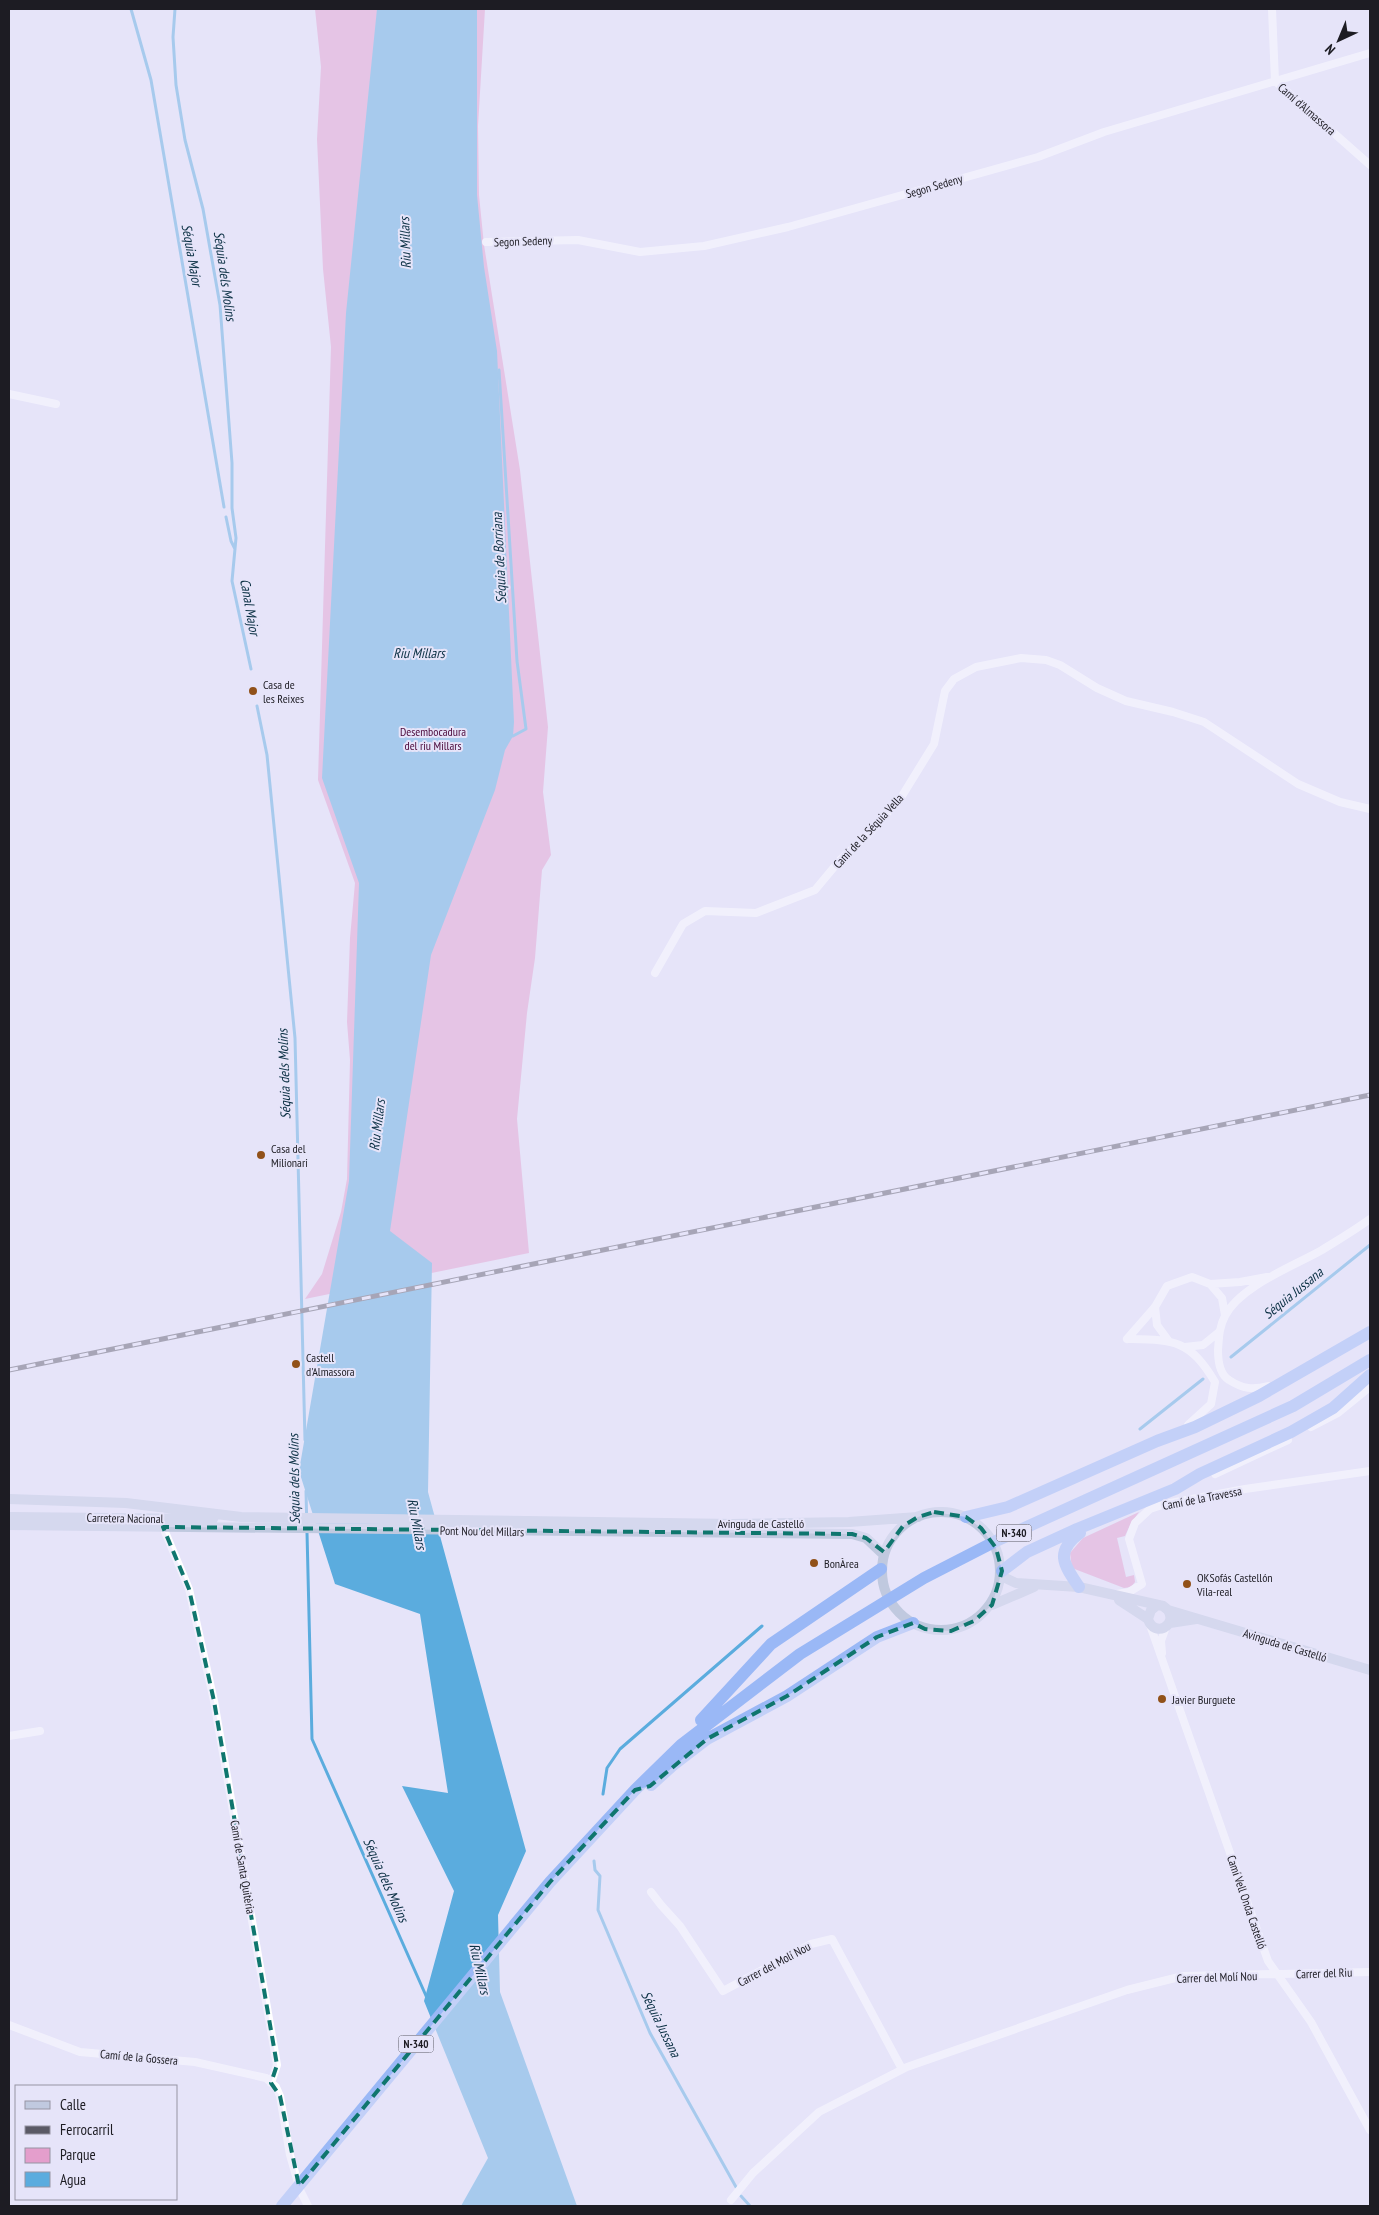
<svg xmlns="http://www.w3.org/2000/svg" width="1379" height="2215" font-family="'PT Sans Narrow',sans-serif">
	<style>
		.green { fill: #e49ecc }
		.water { fill: #5bacde }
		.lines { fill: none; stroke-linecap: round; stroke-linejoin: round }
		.stream { stroke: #5bacde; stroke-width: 3 }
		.minor { stroke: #fff; stroke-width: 8 }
		.secondary { stroke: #c0c9df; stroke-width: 10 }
		.trunk { stroke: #9ab8f6; stroke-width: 12 }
		.rail-casing { stroke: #5b5a66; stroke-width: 5 }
		.rail { stroke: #e6e4f9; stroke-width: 3; stroke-dasharray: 9; stroke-linecap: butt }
		.marked { fill: none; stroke: #0f766e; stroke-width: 4; stroke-dasharray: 10 6; stroke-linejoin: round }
		.poi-dot { fill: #915119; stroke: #e6e4f9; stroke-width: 2 }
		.labels { text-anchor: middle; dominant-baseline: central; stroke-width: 4; stroke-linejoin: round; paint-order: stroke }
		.shield { fill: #e6e4f9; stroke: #595863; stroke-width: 1 }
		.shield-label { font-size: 11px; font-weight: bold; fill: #1d1c23 }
		.street-label { font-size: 12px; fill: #1d1c23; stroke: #e6e4f9 }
		.poi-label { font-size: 12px; fill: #1d1c23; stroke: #e6e4f9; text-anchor: start }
		.park-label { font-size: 12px; fill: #4a083a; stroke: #e6e4f9 }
		.water-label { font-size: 14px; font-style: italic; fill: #0b3044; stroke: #e6e4f9 }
	</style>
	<rect width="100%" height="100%" fill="#e6e4f9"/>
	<path class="green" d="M315,9H485L478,126L479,195L484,245L520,470L548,727L543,792L551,855L542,870L535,958L527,1013L517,1119L529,1253L305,1299L322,1274L341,1212L347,1179L350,1060L347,1022L350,938L355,883L318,780L331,347L323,269L317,139L321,67Z
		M1139,1512L1130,1525L1125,1536L1117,1538L1126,1577L1134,1575L1135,1582L1131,1587L1124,1588L1072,1568L1070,1553L1083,1538Z"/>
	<path class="water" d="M377,9H477V195L484,267L497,351L514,722L513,736L505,750L495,790L431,955L390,1231L432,1263L428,1492L526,1851L498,1915L500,1992L577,2206H461L488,2158L424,2001L454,1891L402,1786L448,1793L420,1614L335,1584L299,1471L349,1181L359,883L322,778L346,313Z"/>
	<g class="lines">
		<path class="stream" d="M131,9L151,80L224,507
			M175,9L173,37L176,85L185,140L203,209L220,305L232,463V508L236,538L232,581L251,669
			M499,370L517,661L526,729L513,736
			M226,517L231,541L235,549
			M257,706L267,755L295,1038L305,1440
			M1231,1357L1370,1245
			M1140,1429L1203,1379
			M306,1491L312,1739L427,1998
			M603,1794L607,1768L620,1749L762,1626
			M594,1861L595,1870L600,1876L598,1910L650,2033L736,2187
			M741,2196L750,2206"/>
		<path class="minor" d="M1272,9L1275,81L1370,165
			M486,242L578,240L640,252L704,246L788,227L1038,157L1104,132L1370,53
			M9,394L56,404
			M655,973L683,924L705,911L756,913L815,890L840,860L871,832L902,796L934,744L945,691L954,679L976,667L1021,658L1046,660L1060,665L1097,688L1126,701L1173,712L1204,722L1298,784L1340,802L1370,809
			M1210,1284L1222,1298L1225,1315
			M1155,1307L1157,1325L1168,1340
			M1127,1339C1174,1340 1189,1339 1215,1382L1211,1404L1188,1425
			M1127,1339L1155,1307L1167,1286L1192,1277L1210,1284L1240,1282L1267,1277
			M1185,1347L1203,1345L1219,1332
			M1268,1386C1253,1390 1243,1389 1229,1380C1219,1374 1218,1360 1218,1350C1219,1338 1219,1327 1225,1316C1240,1286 1294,1266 1322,1250C1338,1240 1355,1230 1370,1219
			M1311,1427L1338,1413L1370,1387
			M1215,1474L1288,1440
			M163,1527L189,1589L214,1701L277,2065L271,2083
			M1117,1594L1129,1592L1142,1584L1129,1539L1135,1523L1150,1509L1165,1504L1245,1489L1370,1471
			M1150,1625L1268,1961L1311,2022L1370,2130
			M1162,1653L1161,1641L1166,1627
			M9,1736L40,1731
			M651,1892L661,1905L680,1926L723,1991L811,1944L832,1939L902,2069
			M9,2025L80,2052L195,2062L266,2078L276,2087L280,2096L290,2155L300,2190L308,2206
			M731,2200L753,2173L819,2112L907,2067L1127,1990L1183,1976L1370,1972"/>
		<path class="secondary" d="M9,1499L126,1503L241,1517L733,1524L849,1522L918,1517
			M882 1571a59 59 0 1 1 118 0a59 59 0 1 1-118 0Z
			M9,1517L213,1519
			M9,1525L852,1534L866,1538L883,1554
			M1001,1576L1016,1583L1079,1587L1163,1606L1168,1610L1370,1670
			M1119,1600L1148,1619
			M992,1605L1034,1587
			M1156,1606L1151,1610L1148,1619C1154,1638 1178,1626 1168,1610
			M1170,1623L1196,1619"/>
		<path class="trunk" d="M966,1517L1008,1507L1157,1441L1195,1427L1259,1396L1370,1332
			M1002,1571L1027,1552L1077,1529L1175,1489L1200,1474L1291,1432L1333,1408L1370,1375
			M1079,1587C1064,1565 1054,1552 1080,1533
			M701,1720L771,1644L881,1569
			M651,1785L673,1765L707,1739L787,1696L877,1637L913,1623
			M282,2206L550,1882L635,1790L681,1745L800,1654L924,1578L998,1540L1293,1406L1370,1360"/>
		<defs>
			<path id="rail" d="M9,1370L1370,1095"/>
		</defs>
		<use href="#rail" class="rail-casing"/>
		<use href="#rail" class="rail"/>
	</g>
	<path d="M0 0H1379V2215H0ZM934,1512L966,1517L981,1528L996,1548L1002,1571L992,1605L974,1621L951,1631L925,1629L913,1623L877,1637L787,1696L707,1739L650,1786L635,1790L550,1882L299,2186L280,2096L271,2083L277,2065L214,1701L189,1589L163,1527L852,1534L866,1538L884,1552L903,1526L918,1517Z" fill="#e6e4f9" fill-opacity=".55" fill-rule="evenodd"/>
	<path class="marked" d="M934,1512L966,1517L981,1528L996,1548L1002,1571L992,1605L974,1621L951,1631L925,1629L913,1623L877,1637L787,1696L707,1739L650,1786L635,1790L550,1882L299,2186L280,2096L271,2083L277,2065L214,1701L189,1589L163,1527L852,1534L866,1538L884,1552L903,1526L918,1517Z"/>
	<g class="poi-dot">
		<circle cx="253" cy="691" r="5"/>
		<circle cx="261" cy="1155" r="5"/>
		<circle cx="296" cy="1364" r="5"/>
		<circle cx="814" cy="1563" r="5"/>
		<circle cx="1187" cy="1584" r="5"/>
		<circle cx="1162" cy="1699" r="5"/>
	</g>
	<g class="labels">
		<g class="shield">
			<rect x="996.5" y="1524.5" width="35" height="17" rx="4"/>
			<rect x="398.5" y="2035.5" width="35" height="17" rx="4"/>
		</g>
		<g class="shield-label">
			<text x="1014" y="1533">N-340</text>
			<text x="416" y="2044">N-340</text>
		</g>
		<g class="street-label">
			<text transform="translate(1307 109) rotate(41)">Camí d'Almassora</text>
			<text transform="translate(934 186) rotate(-16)">Segon Sedeny</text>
			<text transform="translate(523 241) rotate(-2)">Segon Sedeny</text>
			<text transform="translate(868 831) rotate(-47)">Camí de la Séquia Vella</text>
			<text transform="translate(1202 1498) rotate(-11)">Camí de la Travessa</text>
			<text transform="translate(125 1518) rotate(1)">Carretera Nacional</text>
			<text x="761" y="1523">Avinguda de Castelló</text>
			<text transform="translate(482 1531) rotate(1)">Pont Nou del Millars</text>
			<text transform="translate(1285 1645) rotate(17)">Avinguda de Castelló</text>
			<text transform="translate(243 1867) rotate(80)">Camí de Santa Quitèria</text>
			<text transform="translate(1247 1902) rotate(71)">Camí Vell Onda Castelló</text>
			<text transform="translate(774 1964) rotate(-28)">Carrer del Molí Nou</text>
			<text transform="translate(1324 1973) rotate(-2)">Carrer del Riu</text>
			<text transform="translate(1217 1977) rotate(-2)">Carrer del Molí Nou</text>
			<text transform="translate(139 2057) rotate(5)">Camí de la Gossera</text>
		</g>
		<g class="poi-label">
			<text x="263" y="684">Casa de<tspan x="263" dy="14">les Reixes</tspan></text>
			<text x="271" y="1148">Casa del<tspan x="271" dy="14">Milionari</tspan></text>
			<text x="306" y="1357">Castell<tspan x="306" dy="14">d'Almassora</tspan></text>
			<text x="824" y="1563">BonÀrea</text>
			<text x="1197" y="1577">OKSofás Castellón<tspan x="1197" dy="14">Vila-real</tspan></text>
			<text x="1172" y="1699">Javier Burguete</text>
		</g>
		<g class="park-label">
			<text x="433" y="731">Desembocadura<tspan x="433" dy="14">del riu Millars</tspan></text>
		</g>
		<g class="water-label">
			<text transform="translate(405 243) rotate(-92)">Riu Millars</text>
			<text transform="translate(192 255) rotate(80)">Séquia Major</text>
			<text transform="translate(225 276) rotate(82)">Séquia dels Molins</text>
			<text transform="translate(499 558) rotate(-93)">Séquia de Borriana</text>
			<text transform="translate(250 607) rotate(80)">Canal Major</text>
			<text x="419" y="653">Riu Millars</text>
			<text transform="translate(284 1074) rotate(-92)">Séquia dels Molins</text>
			<text transform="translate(377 1125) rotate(-83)">Riu Millars</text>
			<text transform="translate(1293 1293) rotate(-39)">Séquia Jussana</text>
			<text transform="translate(294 1479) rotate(-91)">Séquia dels Molins</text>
			<text transform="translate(417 1524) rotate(79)">Riu Millars</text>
			<text transform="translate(386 1880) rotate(66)">Séquia dels Molins</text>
			<text transform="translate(480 1969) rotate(77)">Riu Millars</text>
			<text transform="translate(661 2024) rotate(64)">Séquia Jussana</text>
		</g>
	</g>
	<rect width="1379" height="2215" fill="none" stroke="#1d1c23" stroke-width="20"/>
	<rect x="15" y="2085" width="162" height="115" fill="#e6e4f9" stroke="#9694a3"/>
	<rect x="25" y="2101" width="25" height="8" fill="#c0c9df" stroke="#9694a3"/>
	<text x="60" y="2110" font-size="15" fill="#1d1c23">Calle</text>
	<rect x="25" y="2126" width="25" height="8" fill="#5b5a66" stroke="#9694a3"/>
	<text x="60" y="2135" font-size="15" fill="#1d1c23">Ferrocarril</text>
	<rect x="25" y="2148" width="25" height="15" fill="#e49ecc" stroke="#9694a3"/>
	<text x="60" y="2160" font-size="15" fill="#1d1c23">Parque</text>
	<rect x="25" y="2172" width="25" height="15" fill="#5bacde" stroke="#9694a3"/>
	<text x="60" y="2185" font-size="15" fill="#1d1c23">Agua</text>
	<g transform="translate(1339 40) rotate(224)" stroke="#e6e4f9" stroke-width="4" paint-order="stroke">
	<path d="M0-4L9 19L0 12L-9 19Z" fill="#1d1c23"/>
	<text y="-8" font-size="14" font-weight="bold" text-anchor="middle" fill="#1d1c23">N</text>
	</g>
</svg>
